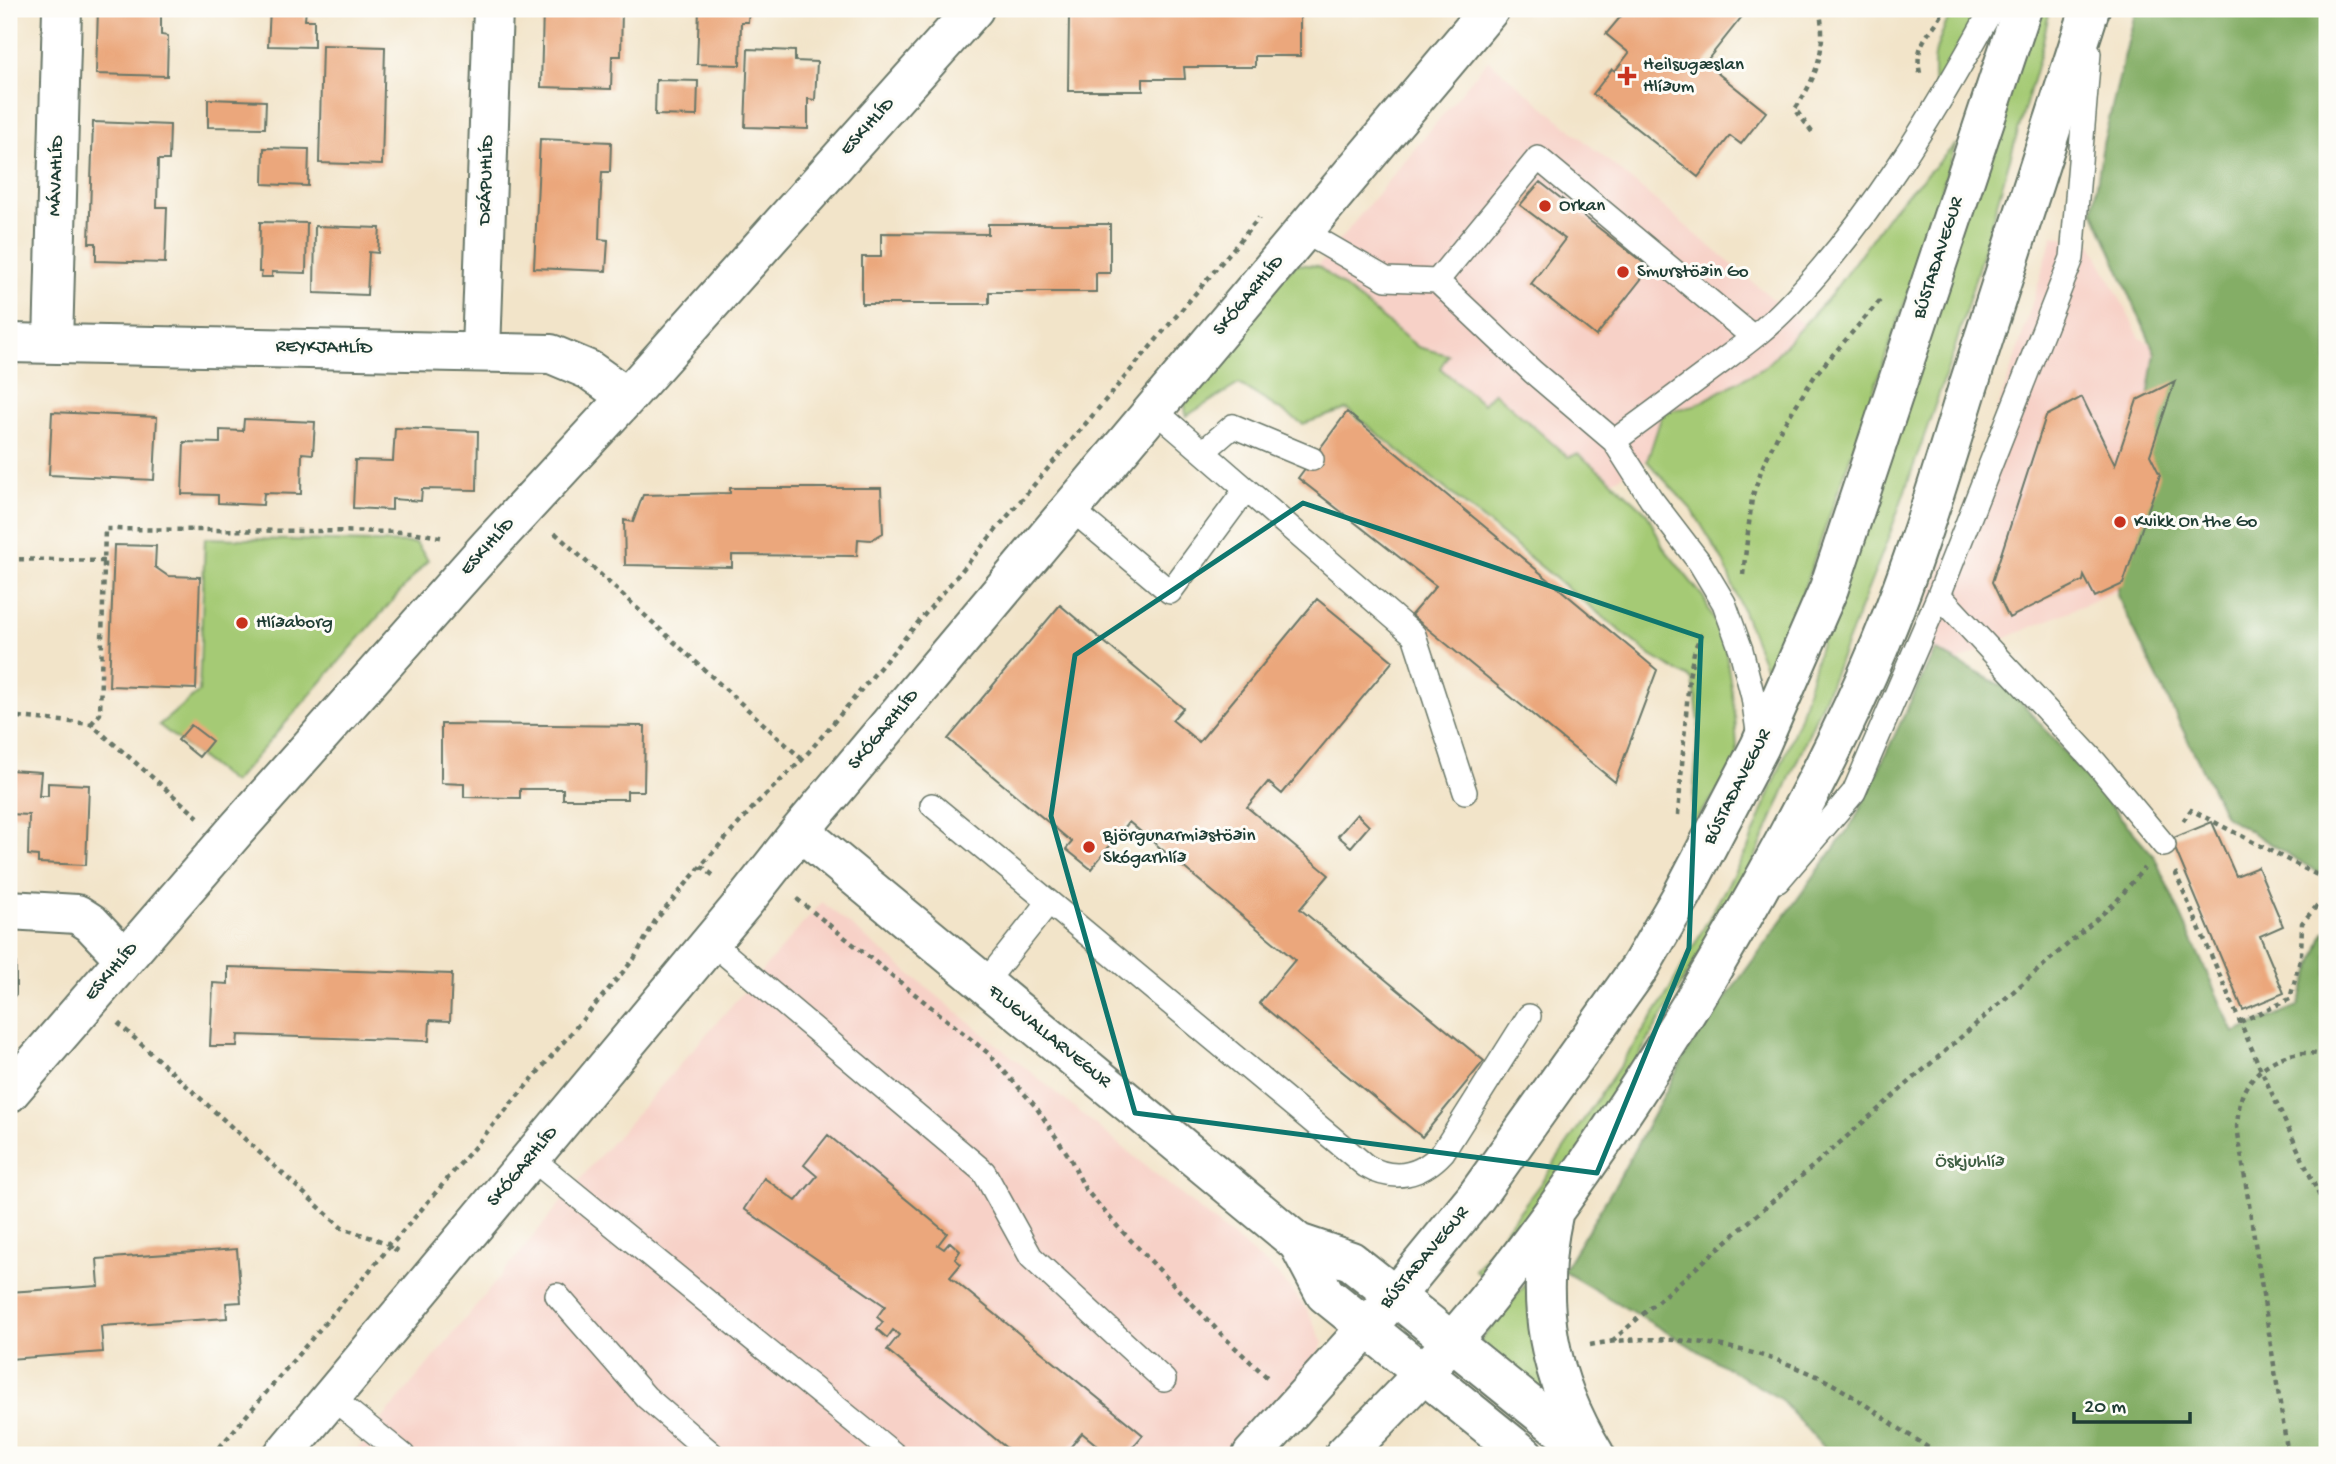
<svg xmlns="http://www.w3.org/2000/svg" width="2336" height="1464" font-family="'Gochi Hand',sans-serif">
	<style>
		.built { fill: #f7d1c7 }
		.green { fill: #a5ca74; stroke: #628454; stroke-width: 2 }
		.forest { fill: #84ae66; stroke: #52764d; stroke-width: 2 }
		.building { fill: #eba77b }
		.lines { fill: none; stroke-linecap: round; stroke-linejoin: round }
		.service-casing { stroke: #697768; stroke-width: 26 }
		.minor-casing { stroke: #697768; stroke-width: 42 }
		.tertiary-casing { stroke: #697768; stroke-width: 42 }
		.primary-casing { stroke: #697768; stroke-width: 42 }
		.path { stroke: #697768; stroke-width: 4.5; stroke-dasharray: 5 5; stroke-linecap: butt }
		.service { stroke: #fff; stroke-width: 23 }
		.minor { stroke: #fff; stroke-width: 38 }
		.tertiary { stroke: #fff; stroke-width: 38 }
		.primary { stroke: #fff; stroke-width: 38 }
		.marked { fill: none; stroke: #0f766e; stroke-width: 5; stroke-linejoin: round }
		.poi-dot { fill: #c8321e; stroke: #fdfcf7; stroke-width: 2.5 }
		.labels { text-anchor: middle; dominant-baseline: central; stroke-width: 6; stroke-linejoin: round; paint-order: stroke }
		.poi-label { font-size: 19px; fill: #1f3d34; stroke: #fdfcf7; text-anchor: start }
		.street-label { font-size: 19px; fill: #1f3d34; stroke: #fdfcf7 }
		.park-label { font-size: 19px; fill: #406044; stroke: #fdfcf7 }
	</style>
	<rect width="100%" height="100%" fill="#fdfcf7"/>
	<filter id="ink" filterUnits="userSpaceOnUse"><feTurbulence type="fractalNoise" baseFrequency=".0143" numOctaves="2"/><feDisplacementMap in="SourceGraphic" scale="14" xChannelSelector="R" yChannelSelector="G"/><feConvolveMatrix kernelMatrix="1 2 1 2 8 2 1 2 1" color-interpolation-filters="sRGB"/></filter>
	<filter id="wash" filterUnits="userSpaceOnUse"><feTurbulence type="fractalNoise" baseFrequency=".00686" numOctaves="4" result="noise"/><feDisplacementMap in="SourceGraphic" scale="28" xChannelSelector="R" yChannelSelector="G"/><feGaussianBlur stdDeviation="1.57" result="paint"/><feColorMatrix in="noise" values="0 0 0 0 0 0 0 0 0 0 0 0 0 0 0 0 0 1.4 0 .05"/><feComposite in="paint" operator="in"/></filter>
	<g filter="url(#wash)">
		<rect width="100%" height="100%" fill="#f2e4c9"/>
		<path class="built" d="M1488,60L1804,325L1765,367L1694,406L1663,412L1647,461L1612,481L1578,454L1568,457L1495,393L1484,404L1440,368L1448,355L1418,347L1318,266Z
			M2053,235L2092,244L2140,338L2164,352L2126,587L2008,637L1942,669L1908,657L1969,494L2019,346Z
			M822,902L1277,1273L1308,1311L1323,1343L1309,1376L1231,1455H353L592,1165Z"/>
		<path class="green" d="M1942,9H1979L1936,97C1931,56 1934,50 1951,13Z
			M2027,9H2050L2039,59L1954,351L1888,539L1831,682L1753,863L1594,1132L1484,1278L1475,1270L1543,1180L1662,1003L1748,848L1800,717L1834,596Z
			M1956,144L1920,259L1771,682L1723,561L1693,511L1647,461L1663,412L1694,406L1765,367L1830,296L1893,209Z
			M1296,264L1318,266L1418,347L1448,355L1440,368L1483,404L1494,392L1568,457L1578,454L1612,481L1647,513L1663,547L1704,598L1725,646L1735,714L1738,766L1691,825L1699,722L1693,680L1651,656L1347,409L1303,424L1239,384L1186,416L1182,373Z
			M205,538L416,543L428,560L233,783L159,725L199,692Z
			M1529,1280L1557,1405L1480,1341Z"/>
		<path class="forest" d="M2136,9H2327V878L2225,816L2117,595L2155,353L2093,210L2103,144Z
			M1935,650L2013,692L2154,856L2234,1033L2298,1006L2324,933L2327,931V1455H1830L1780,1399L1563,1271L1617,1182L1688,1050L1854,821Z"/>
		<g id="blocks">
			<path class="building" d="M98,9H161V35L168,36L167,76L96,74Z
				M270,9H306L305,20H314V47L268,46Z
				M543,9H622L621,56H612L611,89L541,87Z
				M699,9H749L748,22H741L740,65L697,64Z
				M1132,9H1300V56H1255V67H1184L1185,79H1143V91H1068L1069,15H1132Z
				M1627,9H1748L1705,63L1766,112L1741,144L1730,136L1698,177L1593,94L1612,69L1615,71L1629,53L1606,34Z
				M322,45L385,47L382,165L319,163Z
				M748,49L795,51V61L817,62L815,100L808,99V129L745,127Z
				M656,80L698,81L697,116L655,115Z
				M208,99L266,101L265,128L208,127Z
				M93,122L170,125L169,160H158L157,207H167L165,263L96,261V243H89Z
				M540,139L611,142L610,172H602L600,208L599,239L608,240L606,271L534,268Z
				M264,148L309,149L308,186L263,184Z
				M1540,182L1650,268L1596,336L1531,284L1565,239L1520,205Z
				M260,222L307,223L306,273L272,272V277H261L262,272H259Z
				M988,224H1110V273H1096V292H989V304H862V257H881V233L988,234Z
				M315,226L380,228L378,253L369,252L367,295L314,293Z
				M2175,381L2150,455L2160,475L2123,584L2095,597L2084,576L2083,581L2009,618L1992,582L2046,416L2082,397L2115,465L2137,400Z
				M52,412L157,417L154,480L49,475Z
				M1347,412L1657,670L1615,782L1411,615L1436,586L1298,478Z
				M244,419L315,422L313,454L302,453L301,494L264,493L263,505L218,503V495L182,494L184,442L220,443V430L243,431Z
				M395,428L478,431L477,490L422,489L421,501L392,499V510L353,508L355,460L393,461Z
				M730,488H881L883,533L871,540L858,539L857,556L732,555V567L625,565L624,520L633,522L643,495L730,493Z
				M114,545L156,546L155,567L168,576L200,577L196,689L109,686Z
				M1317,599L1393,661L1282,794L1268,782L1247,807L1329,875L1300,909L1484,1061L1422,1137L1259,1003L1295,960L1129,822L1091,869L1066,849L1072,842L948,739L1060,605L1183,708L1172,720L1199,742Z
				M441,724L645,726L644,791H627V799H563V789H520V798L464,797V784L441,783Z
				M191,725L212,741L199,757L178,740Z
				M9,770L41,772L39,796H48V783L89,785L86,865L38,863V856L28,855L29,815L9,814Z
				M1357,814L1369,826L1351,847L1338,836Z
				M2212,822L2236,876L2258,867L2283,926L2260,936L2284,993L2243,1010L2171,839Z
				M9,961H16V994L9,1002Z
				M228,967L452,974L450,1021L430,1020L429,1041L238,1035L237,1046H210L213,983L228,984Z
				M828,1135L947,1233L938,1245L944,1249L950,1242L960,1251L955,1259L961,1264L950,1277L1143,1435L1126,1455H1109L1082,1433L1068,1450L1075,1455H1015L887,1350L899,1335L893,1330L887,1338L877,1329L883,1322L877,1317L885,1306L744,1209L764,1178L796,1201L817,1176L804,1165Z
				M237,1249L241,1302L226,1303L227,1318L101,1326L103,1352L9,1359V1292L99,1286L97,1259Z"/>
		</g>
	</g>
	<g filter="url(#ink)">
		<use href="#blocks" fill-opacity="0" stroke="#697768" stroke-width="2"/>
		<g class="lines">
			<defs>
				<path id="service" d="M1303,231L1386,279L1437,281L1533,372L1614,441L1651,499L1700,563L1724,603L1741,650L1753,697L1759,738
					M1437,281L1538,158L1753,337
					M1153,409L1203,452L1233,426L1312,459
					M1614,441C1649,416 1683,390 1717,365C1741,347 1766,329 1787,307C1871,220 1934,114 1992,9
					M1203,452L1414,635L1465,792
					M1070,508L1170,592L1246,489
					M1939,595L2095,762L2164,845
					M932,805L1049,902
					M1778,881L1854,792L1939,595L2072,258L2089,53
					M711,942L984,1172L1031,1257L1164,1380
					M984,984L1049,902L1366,1166C1394,1182 1421,1176 1443,1152L1529,1016
					M531,1158L895,1455
					M557,1295L646,1397L713,1455
					M331,1397L403,1455"/>
				<path id="minor" d="M9,343L551,354L589,370L627,397
					M53,344L62,9
					M481,351L493,9
					M800,831L1298,1243L1351,1261L1395,1296
					M9,910L77,914L91,923L124,958
					M9,1093L236,830L489,546L627,397L974,9
					M1298,1243L1325,1294L1366,1327
					M283,1455L745,901L800,831L1490,9"/>
				<path id="tertiary" d="M1395,1296L1592,1455
					M1366,1327L1524,1455"/>
				<path id="primary" d="M1553,1215C1534,1303 1548,1378 1595,1455
					M1252,1455L1395,1296L1476,1197L1640,967L1682,895L1760,746L1829,588L2022,9
					M1344,1455C1394,1404 1445,1353 1489,1297C1590,1169 1679,1031 1758,890C1802,810 1845,729 1880,645C1915,561 1941,474 1968,387C2009,261 2049,135 2090,9"/>
			</defs>
			<use href="#service" class="service-casing"/>
			<use href="#minor" class="minor-casing"/>
			<use href="#tertiary" class="tertiary-casing"/>
			<use href="#primary" class="primary-casing"/>
			<path class="path" d="M1932,9L1943,13
				M1920,73C1913,41 1933,33 1945,9
				M1812,132L1795,109C1816,79 1828,46 1819,9
				M555,533L804,761
				M9,559L104,561
				M1743,575L1752,498L1762,468L1779,432L1816,374L1883,297
				M9,716L91,724L198,817
				M91,724L100,714L105,529L412,532L445,538
				M1678,815L1689,677L1695,648L1702,634
				M2183,821L2191,810L2323,878L2327,889
				M701,866L714,876
				M2175,872L2261,1070L2327,1212
				M797,899L988,1053L1036,1107L1070,1158L1085,1189L1118,1227L1227,1340L1270,1380
				M2240,1022L2290,999L2301,956L2302,923L2327,894
				M118,1023L342,1228L387,1243L401,1254
				M1612,1341L2115,903L2144,868
				M1590,1345C1665,1330 1752,1345 1821,1378C1847,1391 1870,1408 1894,1425C1909,1435 1924,1444 1938,1455
				M213,1455L634,959L655,921L701,866L758,802L802,760L1259,218
				M2288,1455L2237,1127C2238,1114 2239,1100 2245,1089C2261,1061 2296,1045 2327,1057"/>
			<use href="#service" class="service"/>
			<use href="#minor" class="minor"/>
			<use href="#tertiary" class="tertiary"/>
			<use href="#primary" class="primary"/>
		</g>
	</g>
	<path class="marked" d="M1303,503L1701,637L1689,948L1597,1173L1135,1113L1051,816L1075,655Z"/>
	<g class="poi-dot">
		<path d="M1623.5 65.5h7v7h7v7h-7v7h-7v-7h-7v-7h7z"/>
		<circle cx="1545" cy="206" r="7"/>
		<circle cx="1623" cy="272" r="7"/>
		<circle cx="2120" cy="522" r="7"/>
		<circle cx="242" cy="623" r="7"/>
		<circle cx="1089" cy="847" r="7"/>
	</g>
	<g class="labels">
		<g class="poi-label">
			<text x="1643" y="65">Heilsugæslan<tspan x="1643" dy="22">Hlíðum</tspan></text>
			<text x="1559" y="206">Orkan</text>
			<text x="1637" y="272">Smurstöðin Go</text>
			<text x="2134" y="522">Kvikk On the Go</text>
			<text x="256" y="623">Hlíðaborg</text>
			<text x="1103" y="836">Björgunarmiðstöðin<tspan x="1103" dy="22">Skógarhlíð</tspan></text>
		</g>
		<g class="street-label">
			<text transform="translate(868 127) rotate(-48)">ESKIHLÍÐ</text>
			<text transform="translate(57 176) rotate(-88)">MÁVAHLÍÐ</text>
			<text transform="translate(487 180) rotate(-88)">DRÁPUHLÍÐ</text>
			<text transform="translate(1939 258) rotate(-72)">BÚSTAÐAVEGUR</text>
			<text transform="translate(1249 296) rotate(-50)">SKÓGARHLÍÐ</text>
			<text transform="translate(324 348) rotate(1)">REYKJAHLÍÐ</text>
			<text transform="translate(488 547) rotate(-48)">ESKIHLÍÐ</text>
			<text transform="translate(884 730) rotate(-50)">SKÓGARHLÍÐ</text>
			<text transform="translate(1738 787) rotate(-63)">BÚSTAÐAVEGUR</text>
			<text transform="translate(112 972) rotate(-49)">ESKIHLÍÐ</text>
			<text transform="translate(1049 1037) rotate(39)">FLUGVALLARVEGUR</text>
			<text transform="translate(523 1167) rotate(-50)">SKÓGARHLÍÐ</text>
			<text transform="translate(1425 1258) rotate(-50)">BÚSTAÐAVEGUR</text>
		</g>
		<g class="park-label">
			<text x="1970" y="1162">Öskjuhlíð</text>
		</g>
	</g>
	<rect width="2336" height="1464" fill="none" stroke="#fdfcf7" stroke-width="35"/>
	<path d="M2074 1412v10h116v-10" fill="none" stroke="#1f3d34" stroke-width="3.5"/>
	<text x="2084" y="1412" font-size="21" fill="#1f3d34" stroke="#fdfcf7" stroke-width="5" paint-order="stroke">20 m</text>
</svg>
